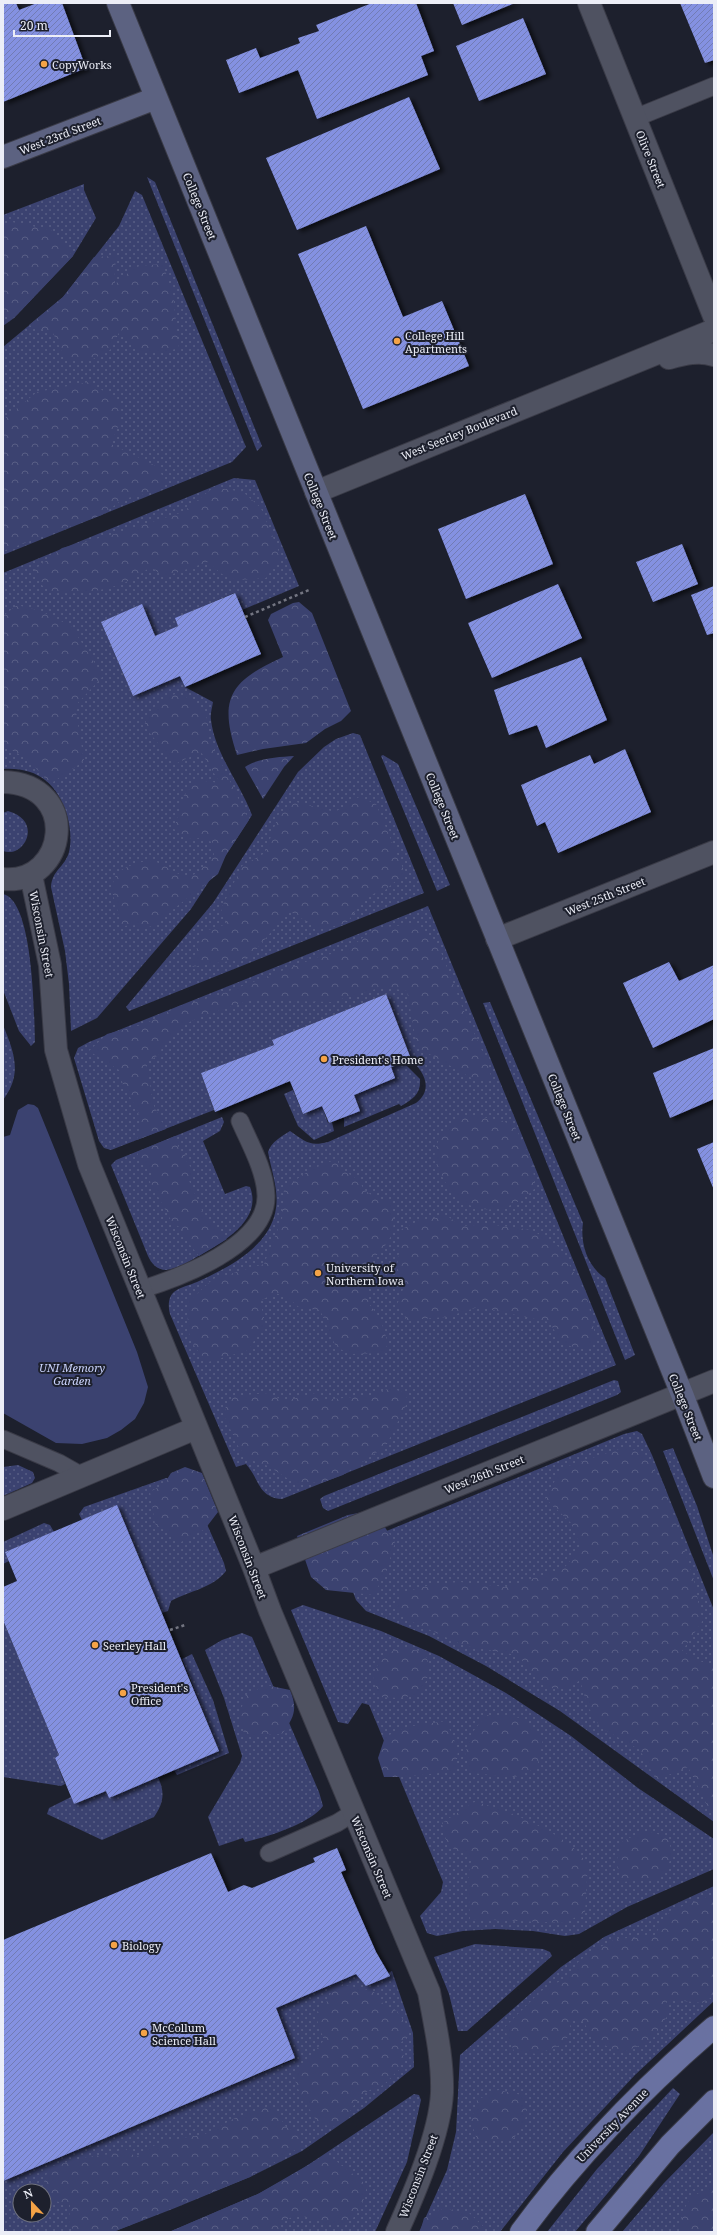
<svg xmlns="http://www.w3.org/2000/svg" width="717" height="2235" font-family="'Noto Serif',serif">
	<style>
		.grass { fill: url(#grass-dots); fill-rule: evenodd }
		.forest { fill: url(#forest-crowns) }
		.park { fill: #3b4270 }
		.building { fill: url(#building-hatch); filter: url(#shadow) }
		.lines { fill: none; stroke-linecap: round; stroke-linejoin: round }
		.lane-casing { stroke: #3a3b47; stroke-width: 19 }
		.street-casing { stroke: #3a3b47; stroke-width: 24 }
		.secondary-casing { stroke: #3a3b47; stroke-width: 24 }
		.primary-casing { stroke: #3a3b47; stroke-width: 24 }
		.path { stroke: #737581; stroke-width: 2.5; stroke-dasharray: 3 3; stroke-linecap: butt }
		.lane { stroke: #4f5261; stroke-width: 17 }
		.street { stroke: #4f5261; stroke-width: 22 }
		.secondary { stroke: #5c6281; stroke-width: 22 }
		.primary { stroke: #6971a1; stroke-width: 22 }
		.poi-dot { fill: #f5a346; stroke: #1d202d; stroke-width: 1.5 }
		.labels { text-anchor: middle; dominant-baseline: central; stroke-width: 4; stroke-linejoin: round; paint-order: stroke }
		.poi-label { font-size: 11px; fill: #eceef7; stroke: #1d202d; text-anchor: start }
		.street-label { font-size: 11px; fill: #eceef7; stroke: #1d202d }
		.park-label { font-size: 11px; font-style: italic; fill: #cbd4fe; stroke: #1d202d }
	</style>
	<defs>
		<pattern id="grass-dots" width="8" height="8" patternUnits="userSpaceOnUse"><rect width="8" height="8" fill="#3b4270"/><path d="M2 2h.1M6 6h.1" fill="none" stroke="#585e85" stroke-width="1.8" stroke-linecap="round"/></pattern>
		<pattern id="forest-crowns" width="20" height="18" patternUnits="userSpaceOnUse"><rect width="20" height="18" fill="#3b4270"/><path d="M2 6a3 3 0 1 1 6 0M12 15a3 3 0 1 1 6 0" fill="none" stroke="#585e85"/></pattern>
		<pattern id="building-hatch" width="6" height="6" patternUnits="userSpaceOnUse"><rect width="6" height="6" fill="#8491e1"/><path d="M-1 1l2-2M0 6l6-6M5 7l2-2" fill="none" stroke="#727bb4"/></pattern>
		<filter id="shadow"><feDropShadow dx="4.5" dy="2.5" stdDeviation="2" flood-color="#0009"/></filter>
	</defs>
	<rect width="100%" height="100%" fill="#1d202d"/>
	<path class="grass" d="M147,177L155,182L262,446L257,451Z
		M84,184V190L96,218L73,256L14,318L3,326V215Z
		M135,191L142,195L246,447L232,462L3,555V347L63,297L119,226Z
		M234,478L255,480L299,586L242,610L234,593L176,618L178,626L155,636L141,605L101,622L133,696L180,676L185,687L213,702C212,708 210,715 211,720C215,754 240,783 252,815L191,909L97,1018L71,1031L69,984L65,951L51,887C52,870 65,867 69,852C72,839 70,827 67,815C57,783 37,767 3,769V573Z
		M353,733L360,735L424,893L129,1011L126,1007L213,903L298,772L324,747L336,739Z
		M383,755L398,764L450,885L437,891L381,756Z
		M8,811C44,821 24,859 3,851V813Z
		M3,894C34,901 34,1016 35,1042L31,1046L19,1031L3,990Z
		M428,906L616,1365L282,1499C258,1497 260,1480 246,1464L236,1467L170,1314C168,1307 168,1297 174,1292C180,1287 190,1285 197,1282C225,1269 264,1250 274,1217C281,1195 272,1174 268,1152C271,1142 282,1136 290,1131C305,1141 309,1147 328,1142L416,1103C434,1089 424,1071 410,1059L411,1058L386,994L272,1040L274,1045L201,1073L214,1110L111,1150L104,1148L99,1141L74,1058L78,1048L89,1042Z
		M490,1002L583,1223C580,1243 587,1266 605,1278L635,1355L625,1360L483,1003Z
		M3,1025C14,1052 23,1074 3,1100Z
		M403,1062L420,1079C421,1094 413,1099 401,1106L399,1104L344,1127V1117L360,1110L354,1095L391,1067Z
		M293,1090L303,1114L322,1106L328,1123L332,1122L334,1131L314,1140L298,1126L284,1094Z
		M222,1117L224,1122L220,1131L203,1141L225,1194L246,1186L250,1187C263,1220 223,1242 200,1255C190,1261 178,1269 166,1270C157,1270 151,1263 148,1256L111,1165L116,1160Z
		M614,1380L618,1381L621,1392L617,1395L328,1511L323,1508L320,1499L324,1496Z
		M637,1431L642,1434L652,1455L714,1610V1822L560,1711L486,1666L429,1636L366,1611L356,1600L339,1555L340,1550L624,1434Z
		M673,1448L697,1506L714,1558V1581L663,1451Z
		M18,1465L33,1472L35,1478L32,1483L3,1496V1467Z
		M166,1478L188,1481L224,1563L226,1571C213,1588 189,1591 171,1601L168,1611L162,1613L117,1506L82,1520L79,1514L84,1507Z
		M44,1523L50,1525L54,1532L5,1552L9,1561L3,1564V1542Z
		M303,1605L381,1631L439,1656L506,1693L571,1736L638,1788L714,1839V1869L627,1907L579,1934L565,1936L533,1931L495,1929L463,1931L437,1936L427,1933L420,1916L441,1892L443,1882L369,1705L362,1703L348,1724L338,1722L291,1610Z
		M3,1620L59,1755L55,1758L65,1784L61,1786L3,1777Z
		M242,1633L252,1637L319,1792L323,1806C310,1824 267,1837 245,1842L243,1838L219,1846L208,1817L240,1763L242,1756L224,1698L205,1650L222,1640Z
		M192,1654L213,1700L229,1753L177,1775L174,1770L219,1751L182,1659Z
		M158,1777C165,1792 164,1803 154,1817L102,1840L47,1814L49,1808L71,1797L74,1804L106,1791L109,1798Z
		M714,1886V2001L635,2075L563,2152L500,2232H419L447,2170L456,2132L460,2055L561,1967L604,1937Z
		M475,1944L543,1949L550,1952L552,1956L467,2031H458L449,1994L434,1957Z
		M392,1971L413,2033L414,2067L364,2108L302,2151L250,2177L175,2208L113,2232H3V2178L295,2059L276,2008L356,1974L367,1986L390,1976L388,1973ZM20,2191H44V2215H20Z
		M673,2088L680,2094L639,2156L575,2232H547L597,2169Z
		M414,2094L419,2095L421,2100L407,2162L375,2232H169L258,2194L296,2173Z
		M714,2132V2232H622L664,2183Z"/>
	<path class="forest" d="M12,222L51,230L73,256L14,318L3,311V228Z
		M116,256L114,285L136,266L163,264L173,295L179,348C162,353 143,358 129,343C125,340 123,334 121,329L110,350L91,360L66,361L53,333L29,325L63,297L94,257Z
		M89,382L120,401L119,424L111,444L158,467L164,480L160,491L123,499L102,515L3,551V420L37,392Z
		M214,487L243,492L261,508L281,557L266,578C237,580 230,584 208,562L164,577L151,567C144,571 137,577 130,580C111,590 61,601 43,586C39,583 36,575 33,571L62,548L114,534L183,512Z
		M299,602L312,613L351,711L341,721L325,729L306,743L263,749L237,755C218,698 230,681 283,657L268,620L271,614L293,603Z
		M17,605L41,611L71,626L103,676L75,706L84,761L50,784L29,760L3,745V616Z
		M175,694C196,697 214,715 207,738C224,764 234,792 249,820L226,855L218,874L152,926L139,930L138,925L122,926L111,888L117,872C127,867 139,861 150,861C156,861 164,865 168,868C193,884 196,874 214,855L212,842L201,838L189,839L174,829L184,795L198,780L220,783L201,752L175,764L144,726C151,708 157,701 175,694Z
		M294,756L284,767L263,799L245,767C258,758 279,757 294,756Z
		M359,797L376,804L405,873L384,891L366,896L346,924L319,929L289,911L249,958L191,967L202,932L227,924L221,909L242,866L265,853L279,814L296,802L335,812Z
		M416,924L439,947L463,1009L487,1061L492,1080H475L417,1047L407,991L383,987L331,1002L251,1000L197,1018L177,1029L164,1042L160,1054L146,1063L154,1106L166,1129L137,1140L140,1124L138,1111L123,1085L119,1070L89,1051L107,1034L145,1024L179,1006L216,996L321,956L346,951L375,928Z
		M457,1117H482L503,1121L515,1127L532,1160L535,1188C506,1219 462,1217 443,1178C439,1171 433,1159 435,1152C438,1136 447,1127 457,1117Z
		M175,1136L179,1149L185,1154L186,1160L194,1172L188,1179C196,1193 199,1209 209,1221C214,1228 221,1233 227,1239L199,1256L186,1240L182,1229L172,1222L150,1182L152,1170L141,1164L137,1152Z
		M332,1161H338L339,1168L359,1180L364,1190L373,1196L390,1202C401,1237 385,1246 363,1269L369,1304L380,1318L388,1343L384,1353L350,1354L336,1347L320,1310L300,1308L287,1297L275,1293L260,1301L266,1326L256,1337L249,1350L208,1362C187,1342 186,1329 189,1301L213,1279L264,1264L282,1219L284,1189C300,1177 312,1166 332,1161Z
		M447,1216L462,1226L488,1224L532,1230L559,1247L586,1293L596,1339L588,1348C562,1348 562,1342 549,1322L478,1307L447,1317L407,1320L397,1305L403,1289L397,1266L401,1240L400,1230L420,1220Z
		M391,1388L405,1393L408,1401L386,1446L343,1475L324,1482L296,1484L268,1466L248,1459L239,1448L224,1416L226,1406L233,1396L268,1393L284,1401L315,1393L325,1400L371,1395Z
		M622,1448L643,1451L664,1485L694,1580L702,1622L682,1651L714,1668V1813L710,1811L688,1767L656,1780L640,1750L600,1727L587,1705L580,1680L568,1689L547,1688L517,1655L465,1646L408,1620L396,1609L401,1593L434,1584L460,1582L507,1587L564,1568L581,1548L571,1523L545,1498L562,1468Z
		M185,1467L202,1473L218,1512L205,1529L181,1542L155,1524L150,1492L164,1484L171,1473Z
		M373,1510L395,1542L387,1569L374,1595L326,1590L311,1577L297,1536L348,1515Z
		M400,1647L425,1652C432,1672 429,1679 417,1695L399,1698L379,1697L373,1678L380,1658Z
		M266,1685L290,1690C298,1710 294,1717 282,1734L245,1736L239,1717L245,1696Z
		M486,1715L522,1718L543,1739L537,1768L515,1777L471,1773L465,1754L472,1733Z
		M446,1721L458,1749L456,1771L404,1777H384L378,1758L385,1737L406,1727Z
		M474,1802C501,1806 546,1828 568,1843C575,1848 581,1857 588,1863L585,1912L565,1923L470,1919L468,1877L472,1856C450,1849 446,1847 442,1823Z
		M643,1831L667,1836C675,1856 671,1862 659,1879L622,1882L616,1863L622,1842Z
		M714,1894V1996L702,2003L665,1999L670,2012L651,2041L621,2053L592,2039L584,2022L572,2019L566,2043L537,2054L514,2051L504,2028L541,1991L568,1977L578,1962L592,1951L616,1939L654,1936L670,1911Z
		M336,1983L373,1991L385,2006L397,2011L407,2025L408,2037L399,2044L404,2057L399,2070C393,2074 389,2081 383,2085C378,2088 371,2089 366,2092C352,2103 350,2117 335,2127L318,2124L297,2087L293,2072L303,2066L324,2040L315,2014L326,2003Z
		M498,2090L522,2095C530,2115 526,2121 514,2138L496,2141L477,2140L471,2121L477,2100Z
		M272,2105L286,2127L301,2134L300,2147L250,2177L113,2232H75L69,2225L70,2205L44,2198V2191H41L49,2167L87,2157L112,2154L124,2148L136,2157L160,2142L205,2134L237,2117Z
		M327,2154L367,2185C362,2212 353,2231 321,2222C314,2220 305,2215 297,2216C292,2216 285,2221 280,2223L279,2232H169L258,2194Z
		M714,2188V2232H680C682,2207 688,2193 714,2188Z
		M444,2208L469,2213L485,2228V2232H420L424,2218Z"/>
	<path class="park" d="M28,1104L34,1105L38,1108L137,1352L148,1387L144,1403L135,1419L121,1430L107,1438L82,1444L56,1443L3,1413V1137L10,1135L18,1110Z"/>
	<path class="building" d="M3,3H16L19,10L37,3H62L86,68L3,102Z
		M372,3H416L434,51L421,56L428,75L317,119L298,70L239,93L226,60L256,48L260,58L300,43L298,38L319,31L316,25Z
		M453,3H515L462,25Z
		M680,3H714V60L705,63Z
		M523,18L546,74L479,101L456,46Z
		M409,97L440,169L297,230L266,158Z
		M366,226L403,317L442,301L469,366L363,409L298,254Z
		M525,494L553,564L466,599L438,529Z
		M682,544L698,584L653,602L636,562Z
		M558,584L582,638L492,678L468,623Z
		M714,586V633L707,635L691,595Z
		M235,593L261,654L185,687L180,676L133,696L101,622L142,604L155,636L178,626L175,618Z
		M581,657L607,720L546,748L537,725L509,735L494,690Z
		M625,749L651,812L558,853L545,822L537,826L521,785L590,755L594,764Z
		M669,962L679,981L714,965V1019L653,1048L623,983Z
		M386,994L411,1059L391,1067L395,1078L354,1095L360,1111L329,1123L322,1106L303,1114L290,1081L215,1112L201,1073L274,1045L272,1040Z
		M714,1048V1099L670,1118L653,1073Z
		M714,1142V1190L697,1149Z
		M117,1505L219,1751L109,1798L106,1791L74,1804L55,1758L59,1755L3,1620V1587L17,1581L5,1552Z
		M337,1848L346,1870L341,1872L376,1952L390,1976L366,1986L356,1974L276,2008L295,2058L3,2181V1940L211,1853L228,1892L244,1885L252,1888L315,1862L313,1858Z"/>
	<g class="lines">
		<defs>
			<path id="lane" d="M635,118L714,86
				M140,1290C178,1278 268,1246 266,1195C265,1170 250,1144 240,1121
				M3,1439L59,1463L82,1476
				M269,1853L337,1823L353,1813"/>
			<path id="street" d="M589,3L714,316
				M669,358C684,354 699,350 714,355
				M316,492L714,330
				M3,782C82,784 67,885 3,879
				M31,875L50,965L56,1050L89,1164L254,1568L270,1611L429,1992C435,2025 443,2059 442,2093C440,2134 414,2194 397,2232
				M497,939L714,852
				M3,1509L196,1428
				M254,1568L714,1381"/>
			<path id="secondary" d="M118,3L682,1394L714,1477
				M3,157L156,98"/>
			<path id="primary" d="M521,2232C577,2156 642,2089 714,2027
				M597,2232L670,2145L714,2101"/>
		</defs>
		<use href="#lane" class="lane-casing"/>
		<use href="#street" class="street-casing"/>
		<use href="#secondary" class="secondary-casing"/>
		<use href="#primary" class="primary-casing"/>
		<path class="path" d="M245,617L309,590
			M170,1630L185,1625"/>
		<use href="#lane" class="lane"/>
		<use href="#street" class="street"/>
		<use href="#secondary" class="secondary"/>
		<use href="#primary" class="primary"/>
	</g>
	<g class="poi-dot">
		<circle cx="44" cy="64" r="4"/>
		<circle cx="397" cy="341" r="4"/>
		<circle cx="324" cy="1059" r="4"/>
		<circle cx="318" cy="1273" r="4"/>
		<circle cx="95" cy="1645" r="4"/>
		<circle cx="123" cy="1693" r="4"/>
		<circle cx="114" cy="1945" r="4"/>
		<circle cx="144" cy="2033" r="4"/>
	</g>
	<g class="labels">
		<g class="poi-label">
			<text x="52" y="64">CopyWorks</text>
			<text x="405" y="335">College Hill<tspan x="405" dy="13">Apartments</tspan></text>
			<text x="332" y="1059">President's Home</text>
			<text x="326" y="1267">University of<tspan x="326" dy="13">Northern Iowa</tspan></text>
			<text x="103" y="1645">Seerley Hall</text>
			<text x="131" y="1687">President's<tspan x="131" dy="13">Office</tspan></text>
			<text x="122" y="1945">Biology</text>
			<text x="152" y="2027">McCollum<tspan x="152" dy="13">Science Hall</tspan></text>
		</g>
		<g class="street-label">
			<text transform="translate(60 135) rotate(-21)">West 23rd Street</text>
			<text transform="translate(651 159) rotate(68)">Olive Street</text>
			<text transform="translate(200 206) rotate(68)">College Street</text>
			<text transform="translate(459 433) rotate(-22)">West Seerley Boulevard</text>
			<text transform="translate(321 506) rotate(68)">College Street</text>
			<text transform="translate(443 806) rotate(68)">College Street</text>
			<text transform="translate(605 896) rotate(-22)">West 25th Street</text>
			<text transform="translate(42 934) rotate(79)">Wisconsin Street</text>
			<text transform="translate(565 1107) rotate(68)">College Street</text>
			<text transform="translate(126 1257) rotate(68)">Wisconsin Street</text>
			<text transform="translate(686 1407) rotate(68)">College Street</text>
			<text transform="translate(484 1474) rotate(-22)">West 26th Street</text>
			<text transform="translate(248 1557) rotate(69)">Wisconsin Street</text>
			<text transform="translate(372 1857) rotate(67)">Wisconsin Street</text>
			<text transform="translate(612 2125) rotate(-46)">University Avenue</text>
			<text transform="translate(418 2176) rotate(-69)">Wisconsin Street</text>
		</g>
		<g class="park-label">
			<text x="72" y="1367">UNI Memory<tspan x="72" dy="13">Garden</tspan></text>
		</g>
	</g>
	<rect width="717" height="2235" fill="none" stroke="#eceef7" stroke-width="8"/>
	<g transform="translate(32 2203) rotate(338)"><circle r="19" fill="#1d202d" stroke="#70727e"/>
	<path d="M0-3L7 15L0 10L-7 15Z" fill="#f5a346"/>
	<text y="-6" font-size="11" font-weight="bold" text-anchor="middle" fill="#eceef7">N</text>
	</g>
	<path d="M14 30v6h96v-6" fill="none" stroke="#eceef7" stroke-width="2"/>
	<text x="20" y="30" font-size="12" fill="#eceef7" stroke="#1d202d" stroke-width="3" paint-order="stroke">20 m</text>
</svg>
